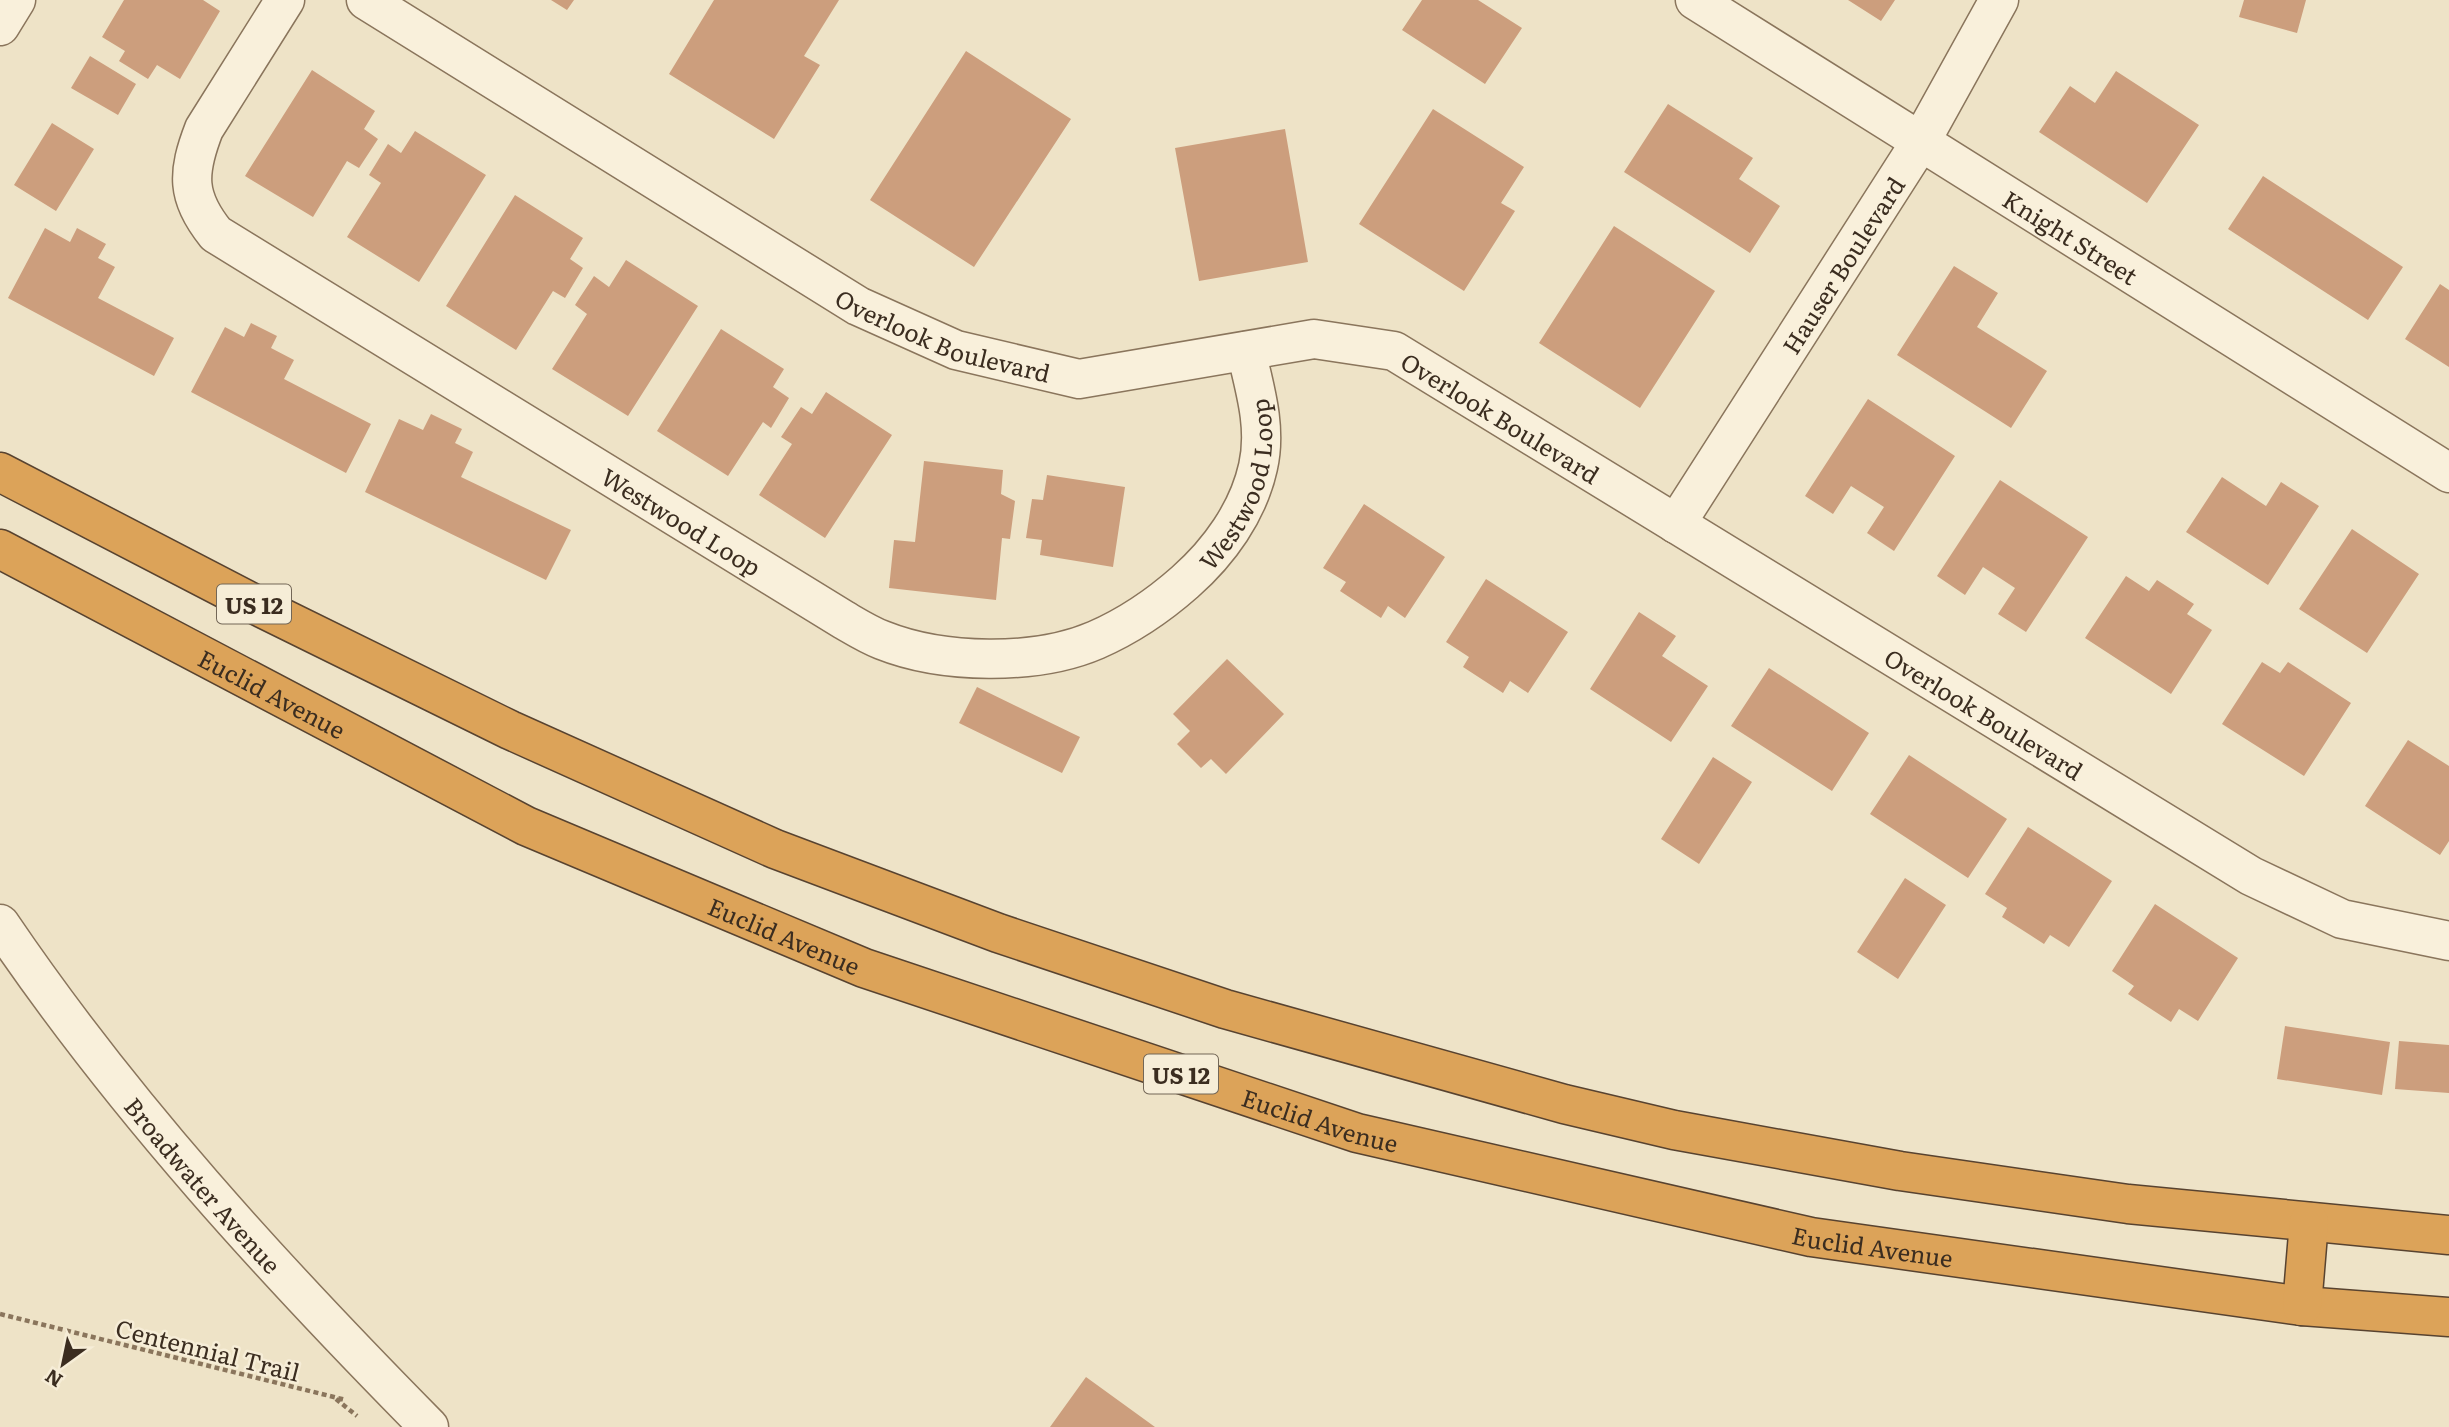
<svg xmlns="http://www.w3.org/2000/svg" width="2449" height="1427" font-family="Literata,serif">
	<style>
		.building { fill: #cc9e7d }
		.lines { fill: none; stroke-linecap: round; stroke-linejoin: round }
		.minor-casing { stroke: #8a755c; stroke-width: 41 }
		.highway-casing { stroke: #584330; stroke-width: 41 }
		.path { stroke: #8a755c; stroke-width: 4.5; stroke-dasharray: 5 3.5; stroke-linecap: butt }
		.minor { stroke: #f9f0db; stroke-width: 38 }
		.highway { stroke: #dca359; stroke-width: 38 }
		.labels { text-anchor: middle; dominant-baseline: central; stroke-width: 5; stroke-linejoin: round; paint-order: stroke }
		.shield { fill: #f6edd7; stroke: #736757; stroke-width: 2 }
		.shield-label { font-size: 23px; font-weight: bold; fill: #3b2d20 }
		.street-label { font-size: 24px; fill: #3b2d20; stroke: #f6edd7 }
	</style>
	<rect width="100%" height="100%" fill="#eee3c7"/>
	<path class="building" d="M124,0H203L220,11L180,79L157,65L148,79L119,61L125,51L102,37Z
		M551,0H574L567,10Z
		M714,0H839L804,56L820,65L774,139L669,74Z
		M1422,0H1478L1522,28L1485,84L1402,30Z
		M1848,0H1895L1881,21Z
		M2244,0H2306L2297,33L2239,17Z
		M966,51L1071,119L974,267L870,200Z
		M90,56L136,84L118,115L71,88Z
		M312,70L375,111L364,129L378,139L359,168L347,161L313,217L245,176Z
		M2116,71L2199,125L2147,203L2039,132L2070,86L2095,103Z
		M1668,104L1753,158L1739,179L1780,206L1750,253L1624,172Z
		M1433,109L1524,167L1501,203L1515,211L1464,291L1359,224Z
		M52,123L94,149L56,211L14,185Z
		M1285,129L1308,262L1199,281L1175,148Z
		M415,131L486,175L419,282L347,237L381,183L369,175L388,144L401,153Z
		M2263,176L2403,267L2368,320L2228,229Z
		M515,195L583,238L570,259L583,268L565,298L553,291L516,350L446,306Z
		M1614,226L1715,291L1640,408L1539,343Z
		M45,228L70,242L77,228L106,244L98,258L115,267L98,298L174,338L154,376L8,298Z
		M626,260L698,306L628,416L552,369L587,314L575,305L594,276L609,287Z
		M1954,266L1998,293L1977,327L2047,371L2011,428L1897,355Z
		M2440,284L2449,290V367L2405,339Z
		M251,323L277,336L271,348L294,360L284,379L371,424L346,473L191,392L225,327L244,337Z
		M721,329L784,369L773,387L789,398L771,428L763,422L728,476L657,431Z
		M826,392L892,435L825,538L759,495L792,444L781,437L801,407L812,414Z
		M1868,399L1955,456L1894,551L1867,533L1884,507L1851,486L1833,514L1805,496Z
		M431,414L462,429L455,443L473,452L461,477L571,530L546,580L365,492L399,419L423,430Z
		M924,461L1003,470L1001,494L1015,501L1010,539L1002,538L996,600L889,588L894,540L915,542Z
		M1047,475L1125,487L1113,567L1040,555L1042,540L1026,538L1032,499L1043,500Z
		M2222,477L2266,506L2281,482L2319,506L2268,585L2186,532Z
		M2000,480L2088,537L2026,632L1998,614L2015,588L1983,567L1965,595L1937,576Z
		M1364,504L1445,557L1405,618L1388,606L1381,618L1340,591L1346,582L1323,568Z
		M2352,529L2419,574L2367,653L2299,609Z
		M2126,576L2149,591L2157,580L2194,604L2187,614L2212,630L2171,694L2085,638Z
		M1486,579L1568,632L1528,693L1510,681L1503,693L1463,667L1469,657L1446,642Z
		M1639,612L1676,636L1662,656L1708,686L1671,742L1590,689Z
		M1227,659L1284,714L1226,774L1211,759L1201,768L1177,744L1190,731L1173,714Z
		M2262,662L2280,673L2288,662L2351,703L2304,776L2222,724Z
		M1769,668L1869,733L1832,791L1731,726Z
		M977,687L1080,737L1062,773L959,723Z
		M2408,740L2449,766V841L2440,855L2365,806Z
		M1909,755L2007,819L1968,878L1870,814Z
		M1713,757L1752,782L1699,864L1661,839Z
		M2028,827L2112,881L2069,947L2050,935L2044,944L2002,917L2007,908L1985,894Z
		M1905,878L1946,905L1898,979L1857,952Z
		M2155,904L2238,958L2198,1021L2179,1009L2171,1022L2128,994L2134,986L2112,971Z
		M2285,1026L2390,1042L2382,1095L2277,1079Z
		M2399,1041L2449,1045V1093L2395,1089Z
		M1086,1377L1155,1427H1050Z"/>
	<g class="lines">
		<defs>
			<g id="minor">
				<path id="s1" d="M285,0L204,129C187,173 186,197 216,234L844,620C856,627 869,635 882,640C942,664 1036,666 1096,640C1128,626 1159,605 1185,582C1219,552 1248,512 1258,467C1267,428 1255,389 1246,351"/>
				<path id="s2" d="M366,0L858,306L956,350L1079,379L1314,339L1394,351L2251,876L2342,919L2449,941"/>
				<path id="s3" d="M1695,0L2449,473"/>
				<path d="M0,26L16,0"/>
				<path id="s4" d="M1676,524L1921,141L1999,0"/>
				<path id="s5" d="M0,924C124,1107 274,1270 429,1427"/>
			</g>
			<g id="highway">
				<path d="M0,472L264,609L510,730L775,849L998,933L1225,1009L1564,1104L1674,1130L1900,1171L2128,1204L2449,1235"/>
				<path id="s6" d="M0,549L526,826L864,968L1357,1133L1811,1237L2302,1306L2449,1317"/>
				<path d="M2302,1306L2309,1222"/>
			</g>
		</defs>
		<use href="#minor" class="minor-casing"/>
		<use href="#highway" class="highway-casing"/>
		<path class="path" d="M0,1314L346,1400
			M336,1399L357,1416"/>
		<use href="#minor" class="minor"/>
		<use href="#highway" class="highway"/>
	</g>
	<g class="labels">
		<g class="shield">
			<rect x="217" y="584.5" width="74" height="39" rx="5"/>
			<rect x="1144" y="1054.5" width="74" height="39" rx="5"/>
		</g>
		<g class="shield-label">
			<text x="254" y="604">US 12</text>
			<text x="1181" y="1074">US 12</text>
		</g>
		<g class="street-label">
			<text stroke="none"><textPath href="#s3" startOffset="444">Knight Street</textPath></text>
			<text stroke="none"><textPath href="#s4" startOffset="308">Hauser Boulevard</textPath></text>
			<text stroke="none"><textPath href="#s2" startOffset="670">Overlook Boulevard</textPath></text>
			<text stroke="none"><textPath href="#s2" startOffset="1258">Overlook Boulevard</textPath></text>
			<text stroke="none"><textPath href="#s1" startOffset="1486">Westwood Loop</textPath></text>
			<text stroke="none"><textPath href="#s1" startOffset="812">Westwood Loop</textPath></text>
			<text stroke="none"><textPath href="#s6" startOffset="308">Euclid Avenue</textPath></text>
			<text stroke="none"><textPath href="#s2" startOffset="1825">Overlook Boulevard</textPath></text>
			<text stroke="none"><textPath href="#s6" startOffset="875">Euclid Avenue</textPath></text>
			<text stroke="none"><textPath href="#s6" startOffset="1442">Euclid Avenue</textPath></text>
			<text stroke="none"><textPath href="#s5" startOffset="331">Broadwater Avenue</textPath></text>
			<text stroke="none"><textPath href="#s6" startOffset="2009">Euclid Avenue</textPath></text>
			<text transform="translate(208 1349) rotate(14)">Centennial Trail</text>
		</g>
	</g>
	<g transform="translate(63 1364) rotate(213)" stroke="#f6edd7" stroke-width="5" paint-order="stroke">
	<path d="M0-5L12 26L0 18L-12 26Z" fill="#3b2d20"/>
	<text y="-10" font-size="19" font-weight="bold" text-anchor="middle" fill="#3b2d20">N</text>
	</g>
</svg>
